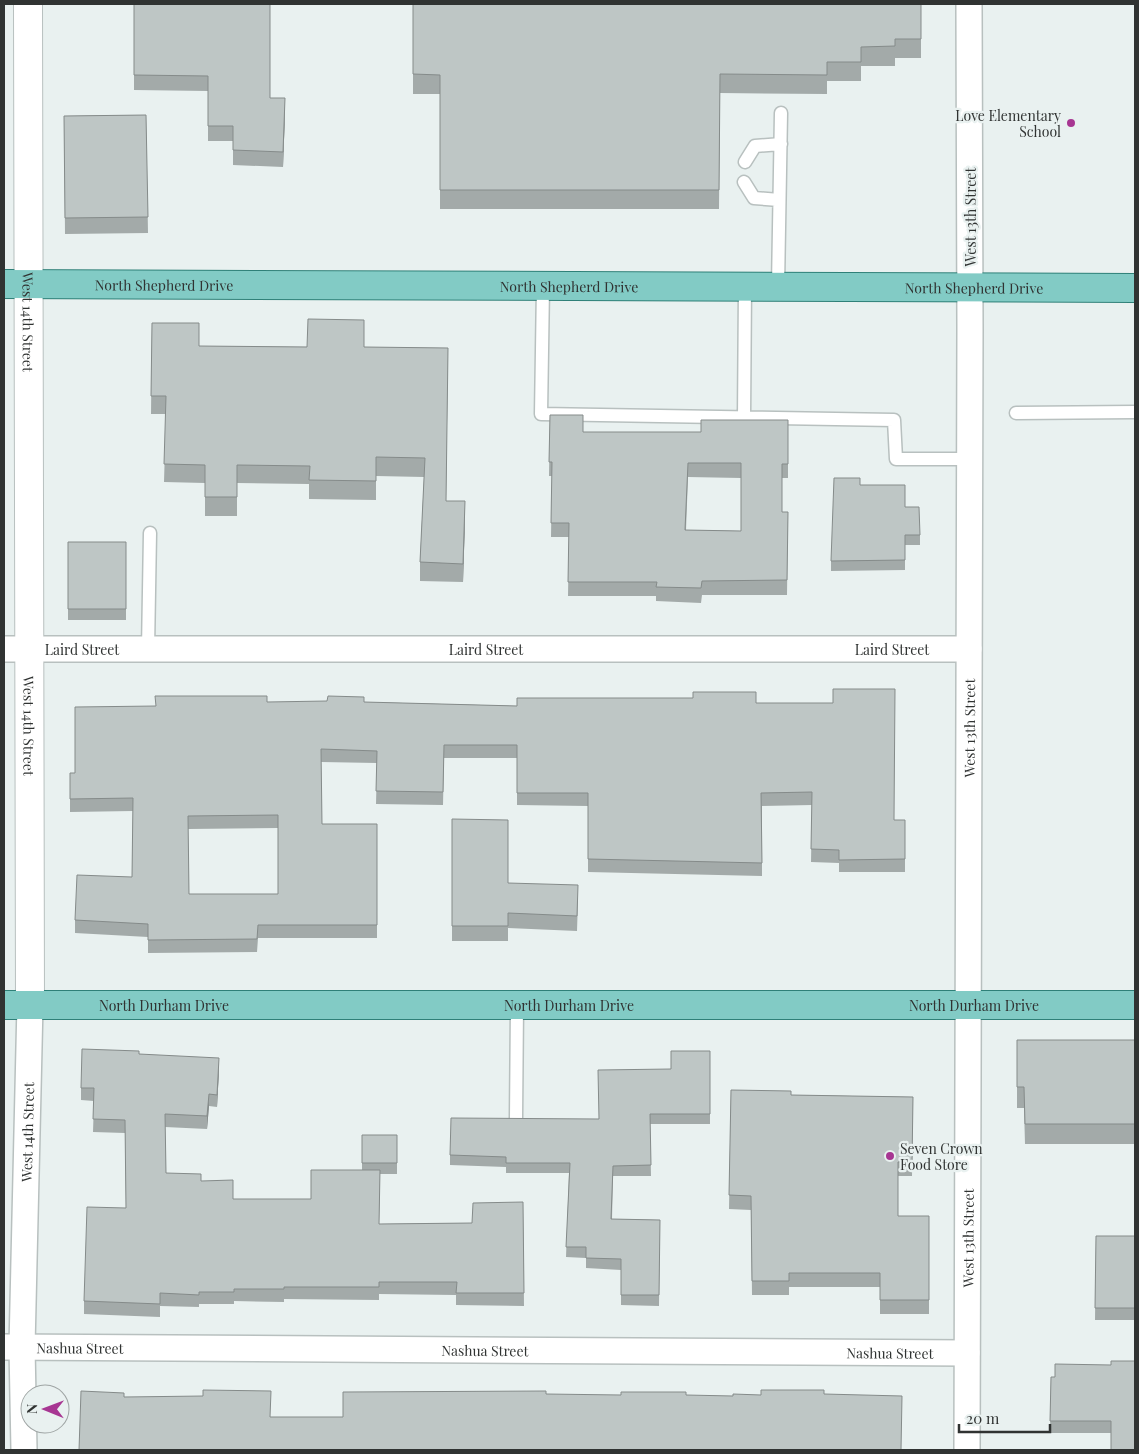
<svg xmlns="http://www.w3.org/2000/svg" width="1139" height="1454" font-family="'Playfair Display',serif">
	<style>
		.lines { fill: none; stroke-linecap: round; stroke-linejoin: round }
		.lane-casing { stroke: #b8c0bf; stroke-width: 15 }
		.street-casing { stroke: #b8c0bf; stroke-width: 28 }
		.secondary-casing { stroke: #b8c0bf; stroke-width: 30 }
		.primary-casing { stroke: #2f8078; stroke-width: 30 }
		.lane { stroke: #fff; stroke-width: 12 }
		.street { stroke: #fff; stroke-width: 25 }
		.secondary { stroke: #fff; stroke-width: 28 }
		.primary { stroke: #82cbc5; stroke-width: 28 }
		.wall { fill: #a3aaa9; fill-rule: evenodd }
		.shaded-wall { fill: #858b8a }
		.building { fill: #bec6c5; stroke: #858b8a; fill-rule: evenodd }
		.poi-dot { fill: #a73692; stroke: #e9f1f0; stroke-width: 2 }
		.labels { text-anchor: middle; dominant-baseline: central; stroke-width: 4.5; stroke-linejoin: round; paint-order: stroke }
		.poi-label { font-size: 14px; fill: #303332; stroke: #e9f1f0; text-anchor: end }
		.street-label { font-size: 14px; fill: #303332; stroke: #e9f1f0 }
	</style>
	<rect width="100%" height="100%" fill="#e9f1f0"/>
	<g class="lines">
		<defs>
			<path id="lane" d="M745,162L755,146L781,144
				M744,182L754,198L779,200
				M543,286L541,414L894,420L896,459H969
				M778,286L781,113
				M1016,413L1135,412
				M744,418L745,286
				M148,649L150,533
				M516,1118L517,1005"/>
			<g id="street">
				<path id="s1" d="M4,649H969"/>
				<path id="s2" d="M4,1347L967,1353"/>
				<path id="s3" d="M24,1450L22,1347L30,1004"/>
				<path id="s4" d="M967,1450L970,329L969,4"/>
			</g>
			<g id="secondary">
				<path id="s5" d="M28,4L30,1004"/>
			</g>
			<g id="primary">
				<path id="s6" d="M4,284L1135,288"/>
				<path id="s7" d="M4,1005H1135"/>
			</g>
		</defs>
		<use href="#lane" class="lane-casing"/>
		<use href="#street" class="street-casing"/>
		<use href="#secondary" class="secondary-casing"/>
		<use href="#primary" class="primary-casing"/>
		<use href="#lane" class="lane"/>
		<use href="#street" class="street"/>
		<use href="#secondary" class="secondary"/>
		<use href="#primary" class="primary"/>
	</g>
	<path class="wall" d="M134,4L270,98L285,113L283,167L233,165V141H208V91L134,90Z
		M413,4H921V58H895V66H861V81H827V94L720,93L719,209H440V94H413Z
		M146,115L148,233L65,234L64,116Z
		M152,323L199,346L448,348L446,501L465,520L463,582L420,581V562L424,477L376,476V500L309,499V484L237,483V516H205V483L164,482L166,414H151Z
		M550,415L583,432H701L788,420V478H782V512H788L787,595H702L701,603L656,601V596H568L569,537H551L552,476H549ZM688,477L741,478V531L686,530Z
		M860,485L905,507L920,535V545H905V570L831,571V561Z
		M68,542H126V620H68Z
		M267,702H364L517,706L756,703L894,820H905V872H839V863L811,862L812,805L762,806V876L588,872V806L517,805V758H444L443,805L376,804L377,763L321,762L322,824H377V938H258L257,952L148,953V937L75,933V920L132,877L133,811L70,812V773H75ZM278,828V894H189L188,829Z
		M452,819L508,883L578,900L577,931L508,928V941H452Z
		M1017,1040H1135V1144H1025L1024,1108H1017Z
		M710,1051V1124H650L651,1176H613L612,1219L660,1220L659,1306L621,1305V1270L586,1268V1258L566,1257L569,1173H506V1167L450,1165V1155L599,1119L671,1069Z
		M139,1054L219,1070L217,1107L209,1106L207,1129L165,1127L166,1173L201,1181L233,1199H311L362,1170V1135H397V1174H380L379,1224L472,1223L523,1202L524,1306L456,1305V1295L379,1294V1300L284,1299V1302L234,1301V1304H199V1307L160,1306V1317L84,1314V1301L126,1208L125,1133L93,1132L94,1101L81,1100V1088Z
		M731,1090L791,1095L913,1097L912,1176H898V1216H929V1314H880V1287H789V1295H752L751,1210L729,1209Z
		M1096,1236H1135V1320H1095Z
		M1111,1365V1433H1050L1051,1377H1055Z"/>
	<path class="shaded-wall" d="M285,98V113L283,167V152Z
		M465,501V520L463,582V564Z
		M219,1058V1070L217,1107V1095Z
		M209,1094V1106L207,1129V1116Z"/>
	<path class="building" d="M134,4H270V98H285L283,152L233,150V126H208V76L134,75Z
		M413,4H921V39H895V46L861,47V62H827V75L720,74L719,190H440V75L413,74Z
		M146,115L148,217L65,218L64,116Z
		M308,319L364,320V347L448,348L446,501H465L463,564L420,562L425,458L376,457V481L309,480L310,466L237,465V497H205V465L164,464L166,396H151L152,323H199V346L307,347Z
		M550,415H583V432H701V420H788V464H782V512H788L787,580L702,581L701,588L656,587L657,582H568L569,523H551L552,462H549ZM688,463H741V531L685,530Z
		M834,478H860V485H905V507H919L920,535H905V560L831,561Z
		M68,542H126V609H68Z
		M833,689H895L894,820H905V859L839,860V850L811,849L812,792L761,793L762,863L588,859V793H517V745H444L443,792L376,791L377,751L321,749L322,824H377V925H258L257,939L148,940V924L75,920L77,875L132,877L133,798L70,799V773H75V707L156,706L155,696H267V702L327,701L328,696L364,697V702L517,706V698H693V692H756V703H833ZM278,815V894H189L188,816Z
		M452,819L508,820V883L578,885L577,916L508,913V926H452Z
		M1017,1040H1135V1124H1025L1024,1087H1017Z
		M82,1049L139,1051V1054L219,1058L217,1095L209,1094L207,1116L165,1114L166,1173L201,1174V1181L233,1180V1199H311V1170H380L379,1224L472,1223L473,1203L523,1202L524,1293H456L457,1282H379V1287H284V1289H234V1292H199V1295L160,1293V1304L84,1301L87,1207L126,1208L125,1120L93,1119L94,1088H81Z
		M671,1051H710V1114H650L651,1165L613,1166L611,1219L660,1220L659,1295H621V1259L586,1258V1247H566L570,1163H506V1157L450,1155L451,1118L599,1119L598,1070L671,1069Z
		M731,1090L791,1091V1095L913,1097L912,1162H898V1216H929V1300H880V1273H789V1281H752L751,1196L729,1195Z
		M362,1135H397V1163H362Z
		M1096,1236H1135V1308H1095Z
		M1111,1361H1135V1450H1111V1421H1050L1051,1377H1055V1364L1111,1365Z
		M203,1390L271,1391L270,1417H343V1392L546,1391V1394L621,1395V1392H686V1395L733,1396V1394L761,1395V1390H824V1394L902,1396L901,1450H79L81,1391L124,1393V1397L203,1396Z"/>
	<g class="poi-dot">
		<circle cx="1071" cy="123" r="5"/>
		<circle cx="890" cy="1156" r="5"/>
	</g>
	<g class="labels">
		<g class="poi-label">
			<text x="1061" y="115">Love Elementary<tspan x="1061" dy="16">School</tspan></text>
			<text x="900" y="1148" text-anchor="start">Seven Crown<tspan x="900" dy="16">Food Store</tspan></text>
		</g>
		<g class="street-label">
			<text transform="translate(970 217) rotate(-90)">West 13th Street</text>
			<text stroke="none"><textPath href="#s6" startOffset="160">North Shepherd Drive</textPath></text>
			<text stroke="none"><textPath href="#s6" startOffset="565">North Shepherd Drive</textPath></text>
			<text stroke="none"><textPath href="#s6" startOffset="970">North Shepherd Drive</textPath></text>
			<text stroke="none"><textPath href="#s5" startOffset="318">West 14th Street</textPath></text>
			<text stroke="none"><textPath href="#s1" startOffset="78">Laird Street</textPath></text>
			<text stroke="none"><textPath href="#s1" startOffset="482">Laird Street</textPath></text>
			<text stroke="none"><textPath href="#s1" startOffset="888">Laird Street</textPath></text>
			<text stroke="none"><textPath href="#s5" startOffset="722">West 14th Street</textPath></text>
			<text stroke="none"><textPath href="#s4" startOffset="722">West 13th Street</textPath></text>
			<text stroke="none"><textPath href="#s7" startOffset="160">North Durham Drive</textPath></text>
			<text stroke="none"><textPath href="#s7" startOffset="565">North Durham Drive</textPath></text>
			<text stroke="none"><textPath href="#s7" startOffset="970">North Durham Drive</textPath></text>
			<text stroke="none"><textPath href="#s3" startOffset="318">West 14th Street</textPath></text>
			<text stroke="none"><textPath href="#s4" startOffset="212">West 13th Street</textPath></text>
			<text stroke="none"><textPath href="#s2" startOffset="76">Nashua Street</textPath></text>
			<text stroke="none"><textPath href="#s2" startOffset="481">Nashua Street</textPath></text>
			<text stroke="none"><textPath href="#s2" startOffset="886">Nashua Street</textPath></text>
		</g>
	</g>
	<rect width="1139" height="1454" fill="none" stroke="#303332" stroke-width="10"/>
	<g transform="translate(45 1409) rotate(271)"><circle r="24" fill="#e9f1f0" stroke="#9fa5a4"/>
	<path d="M0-4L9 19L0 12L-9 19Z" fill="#a73692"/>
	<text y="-8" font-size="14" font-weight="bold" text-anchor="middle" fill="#303332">N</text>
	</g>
	<path d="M959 1424v8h91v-8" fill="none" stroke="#303332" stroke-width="2.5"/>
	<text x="966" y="1424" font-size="15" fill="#303332" stroke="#e9f1f0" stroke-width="4" paint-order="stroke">20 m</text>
</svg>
